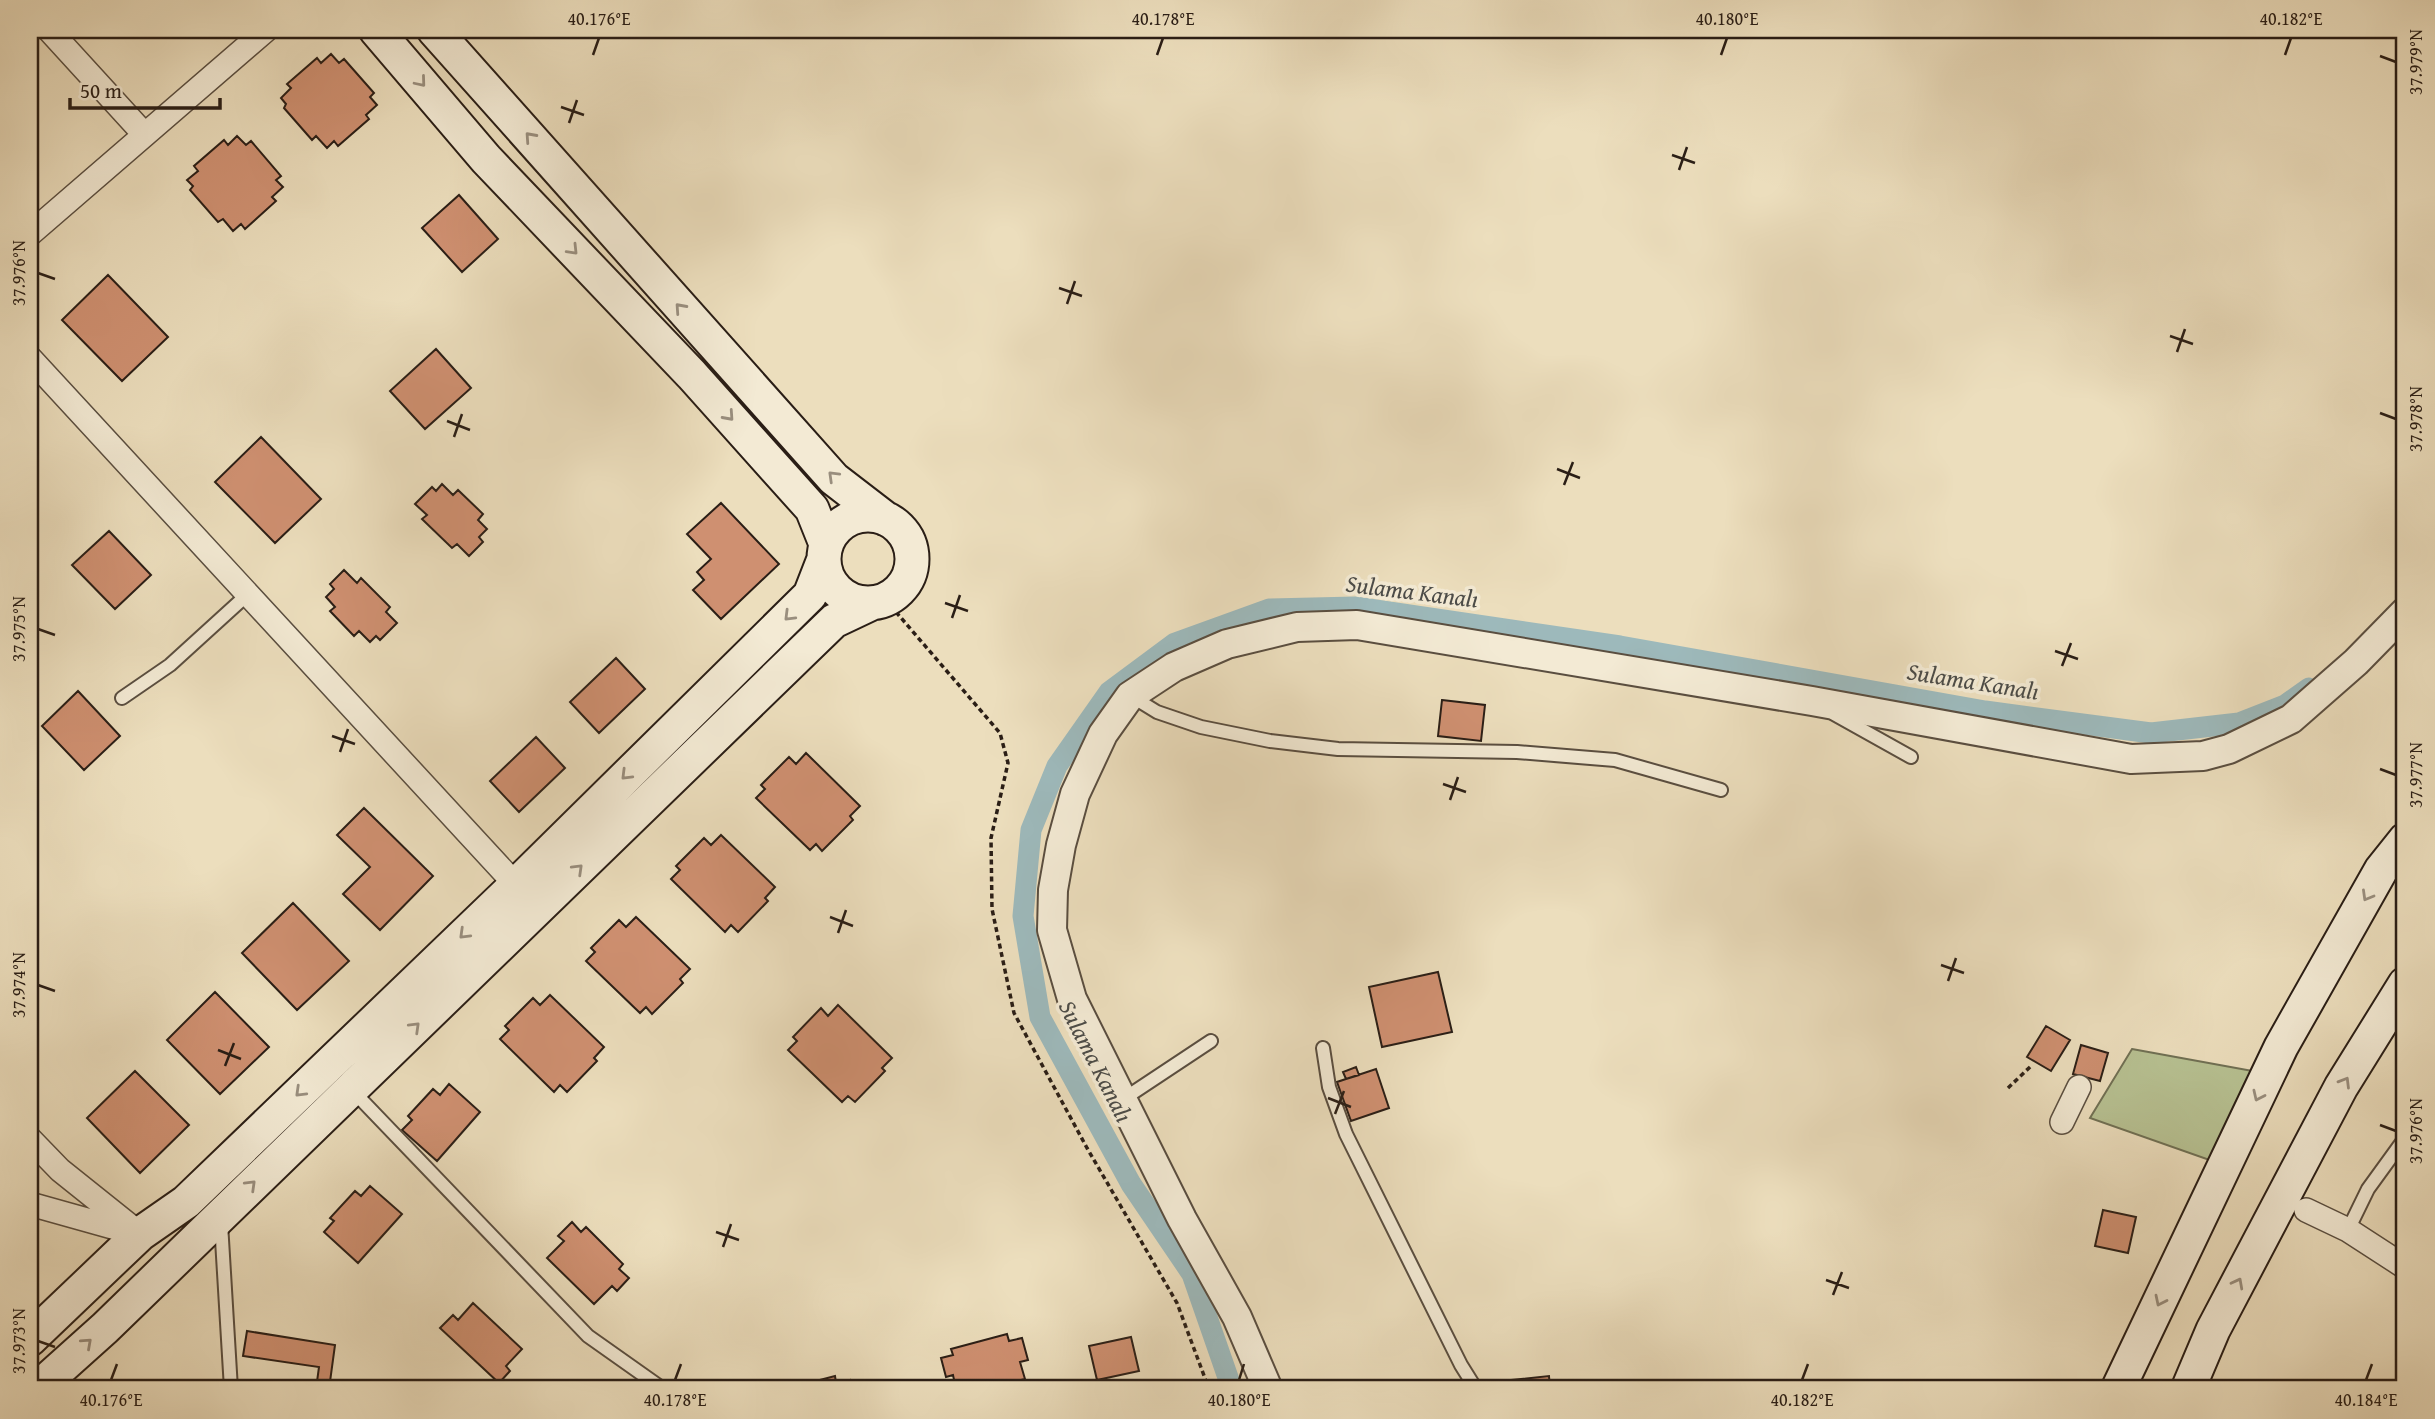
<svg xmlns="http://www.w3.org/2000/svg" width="2435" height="1419" font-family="'Gentium Book Plus',serif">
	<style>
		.green { fill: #b7c192; stroke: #707054; stroke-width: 2 }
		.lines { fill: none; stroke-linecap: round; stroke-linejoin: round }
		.canal { stroke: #9db9bb; stroke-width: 21 }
		.building { fill: #cf9071; stroke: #2a1e16; stroke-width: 2 }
		.service-casing { stroke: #5a4e40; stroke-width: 16 }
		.minor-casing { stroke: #5a4e40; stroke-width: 26 }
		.tertiary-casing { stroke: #5a4e40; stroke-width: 32 }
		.secondary-casing { stroke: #2a1e16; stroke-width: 37 }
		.path { stroke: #2a1e16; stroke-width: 3.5; stroke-dasharray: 5 3.5; stroke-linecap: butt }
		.service { stroke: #f3ead4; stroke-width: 12 }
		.minor { stroke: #f3ead4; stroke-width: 23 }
		.tertiary { stroke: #f3ead4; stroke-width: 28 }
		.secondary { stroke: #f3ead4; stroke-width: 33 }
		.oneway { stroke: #998e7e }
		.ticks { fill: none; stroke: #2a1e16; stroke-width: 2.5 }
		.labels { text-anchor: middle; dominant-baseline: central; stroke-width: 7; stroke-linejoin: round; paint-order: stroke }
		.water-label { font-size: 24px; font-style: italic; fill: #4c4c48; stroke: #f3ead4 }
		.neatline { fill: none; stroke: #2a1e16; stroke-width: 2.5 }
		.ticks-label { font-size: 18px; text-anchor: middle; fill: #2a1e16 }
	</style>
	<rect width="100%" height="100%" fill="#ecdebd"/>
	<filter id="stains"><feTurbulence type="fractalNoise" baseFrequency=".00286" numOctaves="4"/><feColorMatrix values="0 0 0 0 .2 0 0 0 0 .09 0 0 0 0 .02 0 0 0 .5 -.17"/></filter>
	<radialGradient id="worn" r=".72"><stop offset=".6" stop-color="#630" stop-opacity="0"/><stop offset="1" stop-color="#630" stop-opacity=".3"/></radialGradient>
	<path class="green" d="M2132,1049L2258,1072L2218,1163L2090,1118Z"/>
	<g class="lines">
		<path class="canal" d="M1232,1389L1192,1274L1131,1184L1040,1017L1023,916L1031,830L1057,766L1109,692L1175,643L1269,609L1355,607L1620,646L1985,711L2151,733L2239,723L2285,705L2309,688"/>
	</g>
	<path class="building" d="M331,54L339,63L344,59L374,93L370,97L377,105L366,115L369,119L338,146L334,141L327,148L316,136L312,140L284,108L286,104L281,98L291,88L287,84L317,58L321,63Z
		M237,136L246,145L251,141L281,176L276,180L283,187L272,197L276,201L245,229L241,224L233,231L223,219L218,222L190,190L193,186L187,180L198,171L194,166L224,140L228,145Z
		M459,195L498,239L462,272L422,228Z
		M108,275L168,337L122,381L62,320Z
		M436,349L471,388L425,429L390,391Z
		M261,437L321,499L275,543L215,482Z
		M442,484L453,495L458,490L483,514L478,520L487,529L479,537L483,542L469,556L457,544L452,548L422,519L427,515L415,504L432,487L436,491Z
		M721,503L779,564L721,619L693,590L704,580L697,572L711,559L687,534Z
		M109,531L151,575L115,609L72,565Z
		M344,570L357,583L361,578L390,607L386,612L397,623L380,640L376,636L370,642L359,631L354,636L330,611L335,607L326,597L334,589L330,584Z
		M616,658L645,689L599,733L570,702Z
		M78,691L120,736L84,770L42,726Z
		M1442,700L1485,705L1481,741L1438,736Z
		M536,737L565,768L519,812L490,781Z
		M806,753L860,806L850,816L853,820L822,851L816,844L810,850L756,798L765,789L761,785L789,757L796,764Z
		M364,808L433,876L380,930L343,894L370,867L337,835Z
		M721,835L775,887L765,898L768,901L738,932L731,925L725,932L671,879L680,870L676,866L704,838L711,845Z
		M293,903L349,961L297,1010L242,953Z
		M636,917L690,969L680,979L683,983L652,1014L646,1007L640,1013L586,961L595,952L591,948L619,920L626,927Z
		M1438,972L1452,1032L1382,1047L1369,987Z
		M215,992L269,1047L220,1094L167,1040Z
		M550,995L604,1047L594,1058L597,1061L567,1092L560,1085L554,1092L500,1039L509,1030L505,1026L533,998L540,1005Z
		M838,1005L892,1058L882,1068L885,1071L855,1102L848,1096L842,1102L788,1050L797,1041L793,1037L821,1008L828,1016Z
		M2046,1026L2070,1040L2051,1071L2027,1057Z
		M2081,1045L2108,1053L2100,1081L2073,1074Z
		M1356,1067L1359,1075L1346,1079L1343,1072Z
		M1376,1069L1389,1108L1351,1121L1337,1082Z
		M135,1071L189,1125L140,1173L87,1118Z
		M449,1084L480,1112L437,1161L402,1130L412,1120L408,1116L433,1089L440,1095Z
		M370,1186L402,1214L358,1263L324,1232L334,1221L330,1218L355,1191L361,1196Z
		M2103,1210L2136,1217L2128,1253L2095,1246Z
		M572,1222L581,1232L586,1227L623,1264L619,1269L629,1278L617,1291L612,1286L594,1304L547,1258L564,1241L558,1236Z
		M473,1303L522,1349L506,1366L510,1371L499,1383L440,1328L453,1315L458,1320Z
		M247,1331L335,1345L329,1389H316L319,1367L243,1356Z
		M1007,1334L1009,1341L1022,1338L1028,1360L1020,1362L1025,1379L985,1389H956L953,1375L946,1377L941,1358L953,1355L951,1349Z
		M1131,1337L1139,1371L1097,1380L1089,1346Z
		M835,1376L836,1383L850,1380L852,1389H785Z
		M1549,1376L1550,1389H1513L1512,1380Z"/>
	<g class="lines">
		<defs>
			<path id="service" d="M1131,696L1157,712L1201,727L1270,741L1338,749L1517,752L1615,760L1721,790
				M122,698L170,665L248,594
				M1834,714L1911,757
				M1323,1048L1329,1087L1346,1134L1461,1365L1476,1389
				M351,1089L588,1336L663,1389
				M1122,1100L1211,1041
				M221,1223L231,1389
				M2348,1230L2368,1189L2405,1138"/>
			<path id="minor" d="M49,30L144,134
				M30,234L266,30
				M30,358L516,885
				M2062,1122L2079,1087
				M30,1139L60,1170L140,1234
				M30,1204L130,1232
				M2306,1210L2348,1230L2405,1267"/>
			<path id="tertiary" d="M1268,1389L1237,1317L1182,1219L1072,999L1052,930L1053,890L1061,845L1075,794L1103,734L1130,696L1174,667L1227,644L1297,627L1357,625L1812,701L2131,759L2203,756L2229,749L2291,719L2356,662L2405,612"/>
			<path id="secondary" d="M376,30L486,159L692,375L812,509L826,544
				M434,30L834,479L886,519
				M824 559a44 44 0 1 1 88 0a44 44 0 1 1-88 0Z
				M30,1339L140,1234L186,1202L516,885L810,595L824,559
				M37,1389L105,1328L834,621L872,603
				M2118,1389L2281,1047L2381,870L2405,840
				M2188,1389L2213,1330L2341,1087L2405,984"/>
		</defs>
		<use href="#service" class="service-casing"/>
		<use href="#minor" class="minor-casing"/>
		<use href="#tertiary" class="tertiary-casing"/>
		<use href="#secondary" class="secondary-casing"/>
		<path class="path" d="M896,612L1000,733L1008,763L991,838L992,909L1014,1013L1087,1148L1177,1303L1209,1389
			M2008,1088L2031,1066"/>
		<use href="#service" class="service"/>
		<use href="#minor" class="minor"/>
		<use href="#tertiary" class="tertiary"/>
		<use href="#secondary" class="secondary"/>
	</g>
	<defs><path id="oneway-chevron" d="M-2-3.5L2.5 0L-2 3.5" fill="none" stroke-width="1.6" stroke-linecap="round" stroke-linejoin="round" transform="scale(1.75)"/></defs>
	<g class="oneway">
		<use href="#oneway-chevron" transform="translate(421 82) rotate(50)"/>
		<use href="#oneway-chevron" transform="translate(530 137) rotate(-132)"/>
		<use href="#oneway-chevron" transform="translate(573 250) rotate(46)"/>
		<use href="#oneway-chevron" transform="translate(680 308) rotate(-132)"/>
		<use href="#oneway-chevron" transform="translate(729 416) rotate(48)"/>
		<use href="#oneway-chevron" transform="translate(833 476) rotate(-136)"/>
		<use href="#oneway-chevron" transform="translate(789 616) rotate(135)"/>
		<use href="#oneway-chevron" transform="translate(626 775) rotate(135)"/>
		<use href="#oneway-chevron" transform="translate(578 869) rotate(-44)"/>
		<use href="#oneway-chevron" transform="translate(2367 896) rotate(120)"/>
		<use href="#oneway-chevron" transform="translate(464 934) rotate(136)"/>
		<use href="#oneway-chevron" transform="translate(415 1027) rotate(-44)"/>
		<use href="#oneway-chevron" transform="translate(2345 1082) rotate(-59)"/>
		<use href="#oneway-chevron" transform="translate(300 1092) rotate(136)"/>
		<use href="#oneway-chevron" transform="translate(2258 1096) rotate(115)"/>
		<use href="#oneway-chevron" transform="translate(251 1185) rotate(-44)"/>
		<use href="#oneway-chevron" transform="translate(2238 1283) rotate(-62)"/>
		<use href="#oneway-chevron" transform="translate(2160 1301) rotate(116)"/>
		<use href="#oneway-chevron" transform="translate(87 1343) rotate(-42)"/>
	</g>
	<path class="ticks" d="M593,55L599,38M1157,55L1163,38M1721,55L1727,38M2285,55L2291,38M2380,56L2396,62M561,107L584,115M569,123L577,100M1672,155L1695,163M1679,170L1687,147M38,273L55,279M1059,288L1082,296M1067,304L1075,281M2170,336L2193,344M2177,352L2185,329M2380,413L2396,419M447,421L470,430M454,437L462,414M1557,469L1580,478M1564,485L1573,462M945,603L968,611M952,618L960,595M38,629L55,635M2055,651L2078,659M2062,666L2071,643M332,736L355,744M340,752L348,729M2380,769L2396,775M1443,784L1466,792M1450,800L1458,777M830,917L853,926M838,933L846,910M1941,965L1964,973M1948,981L1956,958M38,985L55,991M218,1050L241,1059M225,1066L234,1043M1328,1098L1351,1107M1335,1114L1344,1091M2380,1125L2396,1131M716,1232L739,1240M723,1247L731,1224M1826,1280L1849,1288M1833,1295L1842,1272M38,1341L55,1347M111,1380L117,1364M675,1380L681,1364M1239,1380L1244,1364M1802,1380L1808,1364M2366,1380L2372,1364"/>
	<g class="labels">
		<g class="water-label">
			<text transform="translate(1412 591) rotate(7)">Sulama Kanalı</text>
			<text transform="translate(1973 681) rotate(9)">Sulama Kanalı</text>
			<text transform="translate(1096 1061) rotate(63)">Sulama Kanalı</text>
		</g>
	</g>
	<rect width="2435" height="1419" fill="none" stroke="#ecdebd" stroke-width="77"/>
	<path d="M70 98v10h150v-10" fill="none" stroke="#2a1e16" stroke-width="3.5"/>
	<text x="80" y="98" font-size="21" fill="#2a1e16" stroke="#f3ead4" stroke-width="5" paint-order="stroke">50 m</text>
	<rect x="38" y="38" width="2358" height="1342" class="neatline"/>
	<g class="ticks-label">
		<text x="599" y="25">40.176°E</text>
		<text x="1163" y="25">40.178°E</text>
		<text x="1727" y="25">40.180°E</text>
		<text x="2291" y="25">40.182°E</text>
		<text transform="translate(2416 62) rotate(-90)" y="6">37.979°N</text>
		<text transform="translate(19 273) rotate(-90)" y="6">37.976°N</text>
		<text transform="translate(2416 419) rotate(-90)" y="6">37.978°N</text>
		<text transform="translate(19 629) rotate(-90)" y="6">37.975°N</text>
		<text transform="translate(2416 775) rotate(-90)" y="6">37.977°N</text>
		<text transform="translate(19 985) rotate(-90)" y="6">37.974°N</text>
		<text transform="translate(2416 1131) rotate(-90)" y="6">37.976°N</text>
		<text transform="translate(19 1341) rotate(-90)" y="6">37.973°N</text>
		<text x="111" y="1406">40.176°E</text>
		<text x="675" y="1406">40.178°E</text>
		<text x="1239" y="1406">40.180°E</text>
		<text x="1802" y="1406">40.182°E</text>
		<text x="2366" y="1406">40.184°E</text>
	</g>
	<rect width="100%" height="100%" filter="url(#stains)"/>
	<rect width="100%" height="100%" fill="url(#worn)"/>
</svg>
